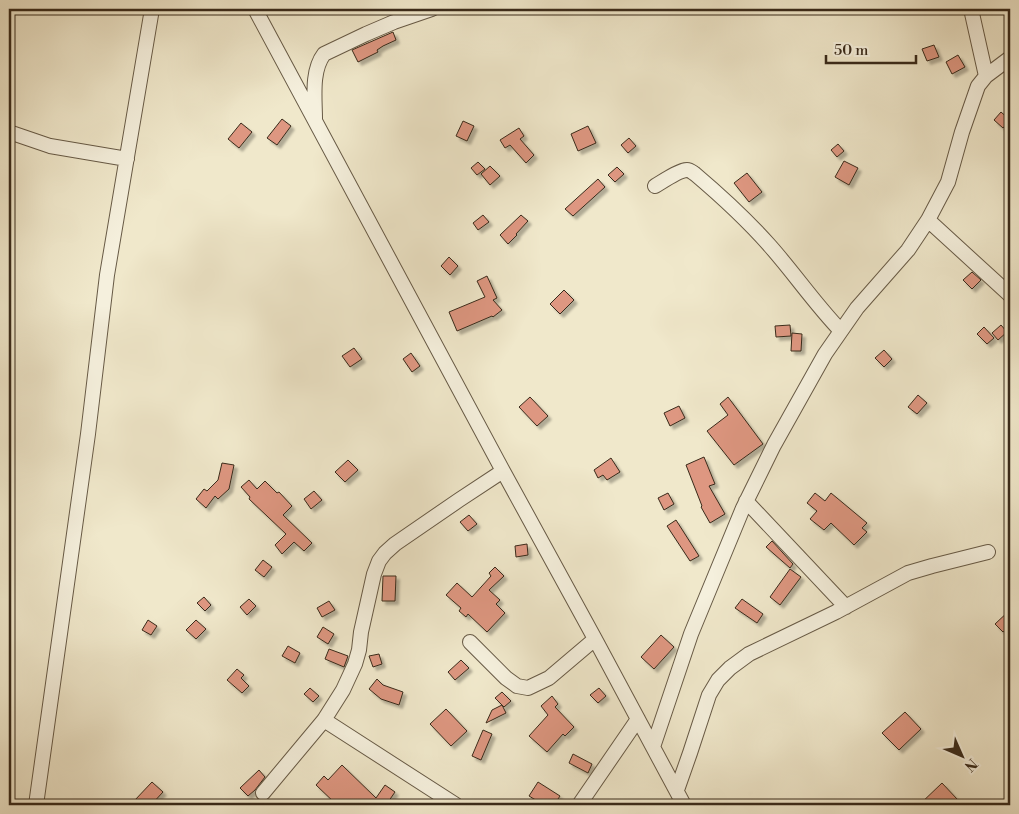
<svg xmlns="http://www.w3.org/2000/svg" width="1019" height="814" font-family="'Libre Bodoni',serif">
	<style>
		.building { fill: #de9781; stroke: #392a1a; filter: url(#shadow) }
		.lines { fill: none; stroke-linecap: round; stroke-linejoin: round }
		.street-casing { stroke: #675a46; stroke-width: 16 }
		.street { stroke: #f5f0dd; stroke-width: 14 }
	</style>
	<defs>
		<filter id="shadow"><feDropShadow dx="3.5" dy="3.5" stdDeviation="1" flood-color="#0004"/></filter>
	</defs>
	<rect width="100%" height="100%" fill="#f0e8cb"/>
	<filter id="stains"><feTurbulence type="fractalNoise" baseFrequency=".004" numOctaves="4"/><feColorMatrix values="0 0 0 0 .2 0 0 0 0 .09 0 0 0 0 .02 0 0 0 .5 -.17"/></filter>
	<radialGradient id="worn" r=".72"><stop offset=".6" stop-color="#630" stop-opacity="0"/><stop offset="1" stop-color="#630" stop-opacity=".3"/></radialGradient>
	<path class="building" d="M393,32L396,40L383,46L377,50L378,52L358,62L352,50Z
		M934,45L939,57L927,61L922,49Z
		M958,55L965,67L952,74L946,62Z
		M1001,112L1010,120L1003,128L994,120Z
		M282,119L291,126L277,145L267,138Z
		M463,121L474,126L467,141L456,136Z
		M241,123L252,132L239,148L228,139Z
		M588,126L596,143L578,151L571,134Z
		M519,128L524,136L520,139L534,155L526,163L510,145L505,148L500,140Z
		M629,138L636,146L628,153L621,145Z
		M838,144L844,151L837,157L831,150Z
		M844,161L858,168L849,185L835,177Z
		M478,162L485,169L477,175L471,168Z
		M490,166L500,176L490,185L481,174Z
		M617,167L624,174L615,182L608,175Z
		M747,173L762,192L749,202L734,183Z
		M598,179L605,187L573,216L565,209Z
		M483,215L489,222L478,230L473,223Z
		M521,215L528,221L516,234L517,235L508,244L500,235Z
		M449,257L458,266L450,275L441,266Z
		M972,272L981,280L972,289L963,280Z
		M487,276L497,298L493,300L502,310L493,317L492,316L457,331L449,312L485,297L477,281Z
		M564,290L574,300L560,314L550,304Z
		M790,325L791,336L776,337L775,326Z
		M1001,325L1007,332L998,340L992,333Z
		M984,327L994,338L987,344L977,334Z
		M792,333L802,334L801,351H791Z
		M354,348L362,359L350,367L342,356Z
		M884,350L892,359L884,367L875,358Z
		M411,353L420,366L412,372L403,359Z
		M918,395L927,403L917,414L908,407Z
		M530,397L548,416L537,426L519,407Z
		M728,397L763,444L734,465L707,431L728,415L720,404Z
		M679,406L685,418L670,426L664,413Z
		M704,457L715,484L709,486L725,514L710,523L701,507L702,506L686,465Z
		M611,458L620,472L607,480L603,475L598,478L594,470Z
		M348,460L358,470L345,482L335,472Z
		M222,463L234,465L229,489L218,499L215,496L206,508L196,499L204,489L207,491L218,480Z
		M249,480L257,489L265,481L277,493L279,492L292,506L283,515L312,543L304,551L294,542L282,554L275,545L286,534L249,499L250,497L241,487Z
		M314,491L322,500L311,509L304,499Z
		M668,493L674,504L664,510L658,498Z
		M815,493L825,501L831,493L867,523L862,528L867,532L854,545L831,523L824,530L810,519L817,511L807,503Z
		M469,515L477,524L468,531L460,522Z
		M676,520L699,556L690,561L667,526Z
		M772,541L793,564L790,568L766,547Z
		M527,544L528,555L516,557L515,546Z
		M263,560L272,567L264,577L255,570Z
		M495,567L504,576L489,590L500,600L496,604L505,613L487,632L468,614L466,617L459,611L461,608L446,595L457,583L472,597L491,576L489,573Z
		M790,569L801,577L780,605L770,597Z
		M383,576H396L395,601H382Z
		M204,597L211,605L205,611L197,603Z
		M249,599L256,606L247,615L240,607Z
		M742,599L763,614L757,623L735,608Z
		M329,601L335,610L322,617L317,608Z
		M1010,610V626L1003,632L995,624Z
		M148,620L157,626L151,635L142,630Z
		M196,620L206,629L196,639L186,630Z
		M323,627L334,634L328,644L317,637Z
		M661,635L674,647L654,669L641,657Z
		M288,646L300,653L295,663L282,656Z
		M329,649L348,656L344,667L325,659Z
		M379,654L382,664L373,667L369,656Z
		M461,660L469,668L455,680L448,672Z
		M237,669L244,675L241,678L249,686L242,693L227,680Z
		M377,679L383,685L403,692L399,705L381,699L369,689Z
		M310,688L319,696L313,702L304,694Z
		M599,688L606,696L598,703L590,695Z
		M502,692L511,701L504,707L495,698Z
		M552,696L558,704L555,707L574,727L565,736L563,734L547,752L529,736L548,715L541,706Z
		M502,705L506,713L486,723L492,710Z
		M446,709L467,731L451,746L430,724Z
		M905,712L921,729L899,750L882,733Z
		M483,730L492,734L481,760L472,756Z
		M573,754L592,764L588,773L569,763Z
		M342,765L376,798L385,785L395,792L386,805H337L316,785L324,776L328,780Z
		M259,770L265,777L255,790L248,796L240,788Z
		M152,782L163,792L151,805H139L134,801Z
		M538,782L560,796L554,805H544L529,796Z
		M942,783L957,799L950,805H919Z"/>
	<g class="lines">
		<defs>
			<path id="street" d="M255,9L503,471L595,639L684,805
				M971,9L986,76
				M315,119C315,99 311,71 324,54L366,34L394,22L432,9
				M9,132L50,146L127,159
				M655,186C662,182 679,170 687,170C690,170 692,172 695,174C721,196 747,220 770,246C794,273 815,304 841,331
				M928,220L1010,295
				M746,501L846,607
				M470,642L506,678L517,686L528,688L549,678L595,639
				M324,720L456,805
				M653,747L691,634L743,508L774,445L825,354L857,308L908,250L928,220L948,182L962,132L978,86L986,76L1010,58
				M677,790L690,753L709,695L718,680L730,668L749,654L836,612L908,573L932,566L988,552
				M263,793L324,720L343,690L355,664L359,650L361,632L374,574L379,561L385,553L395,544L459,500L503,471
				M36,805L88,434L107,275L152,9
				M579,805L638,719"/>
		</defs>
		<use href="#street" class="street-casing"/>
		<use href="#street" class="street"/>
	</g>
	<rect width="1019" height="814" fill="none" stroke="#f0e8cb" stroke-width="30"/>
	<rect x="10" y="10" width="999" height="794" fill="none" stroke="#392a1a" stroke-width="2.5"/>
	<rect x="15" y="15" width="989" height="784" fill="none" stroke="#392a1a"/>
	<g transform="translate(962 756) rotate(135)" stroke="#f5f0dd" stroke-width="4" paint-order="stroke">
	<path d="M0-4L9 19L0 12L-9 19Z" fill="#392a1a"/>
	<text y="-8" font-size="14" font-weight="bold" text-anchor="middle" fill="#392a1a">N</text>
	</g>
	<path d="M826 55v8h90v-8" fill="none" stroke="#392a1a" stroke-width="2.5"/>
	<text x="834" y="55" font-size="15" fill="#392a1a" stroke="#f5f0dd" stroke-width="4" paint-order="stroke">50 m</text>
	<rect width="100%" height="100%" filter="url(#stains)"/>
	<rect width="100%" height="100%" fill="url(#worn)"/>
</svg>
